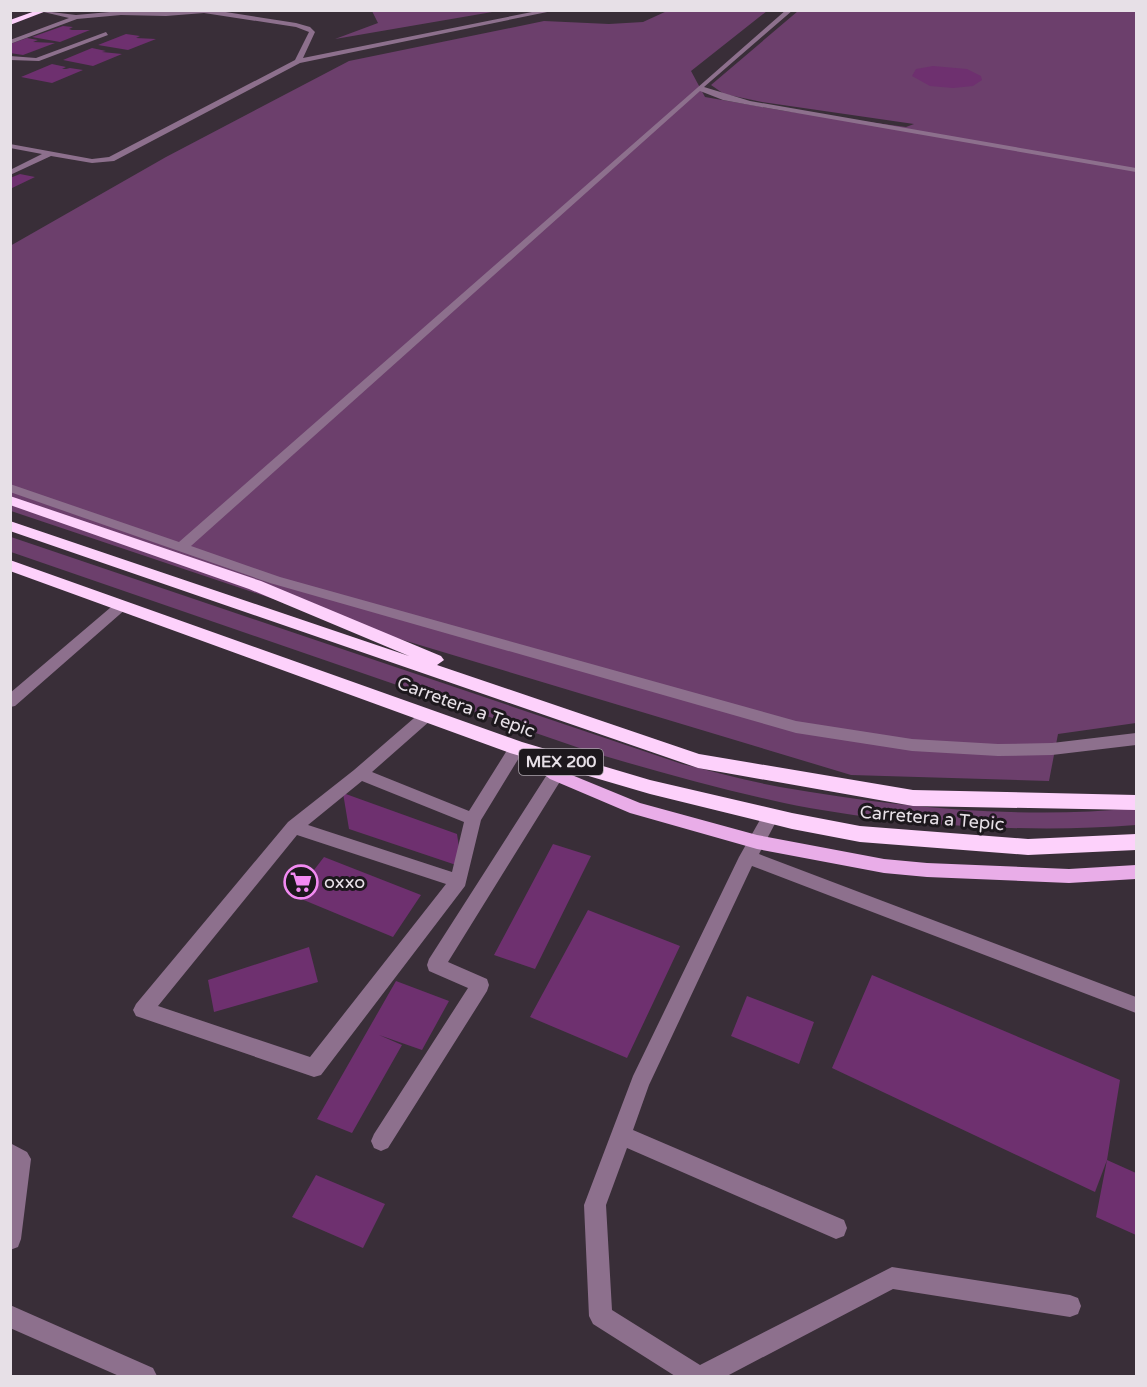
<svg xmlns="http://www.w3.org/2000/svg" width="1147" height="1387" font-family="'Varela Round',sans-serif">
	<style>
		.green { fill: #6c3f6c }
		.building { fill: #6e306f }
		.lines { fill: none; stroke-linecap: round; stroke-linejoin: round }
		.minor { fill: #8d708d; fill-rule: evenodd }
		.major { fill: #e9ade8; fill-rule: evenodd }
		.highway { fill: #fdd1fb; fill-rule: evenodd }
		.labels { text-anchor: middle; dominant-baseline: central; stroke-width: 6; stroke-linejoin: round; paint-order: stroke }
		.shield { fill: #1d181d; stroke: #aaa4aa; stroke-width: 1.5 }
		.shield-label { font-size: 16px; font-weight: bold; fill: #e7e0e7 }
		.street-label { font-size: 18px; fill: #e7e0e7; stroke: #1d181d }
		.poi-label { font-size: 18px; fill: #e7e0e7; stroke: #1d181d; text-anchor: start }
	</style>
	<rect width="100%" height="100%" fill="#392e38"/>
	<path class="green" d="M372,11H498L335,39L378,23Z
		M667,11H767L691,71L705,97L785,111L906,127L914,124L762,102L724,94L711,85L798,11H1136V723L1058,734L1049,781L851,775L330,618L11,511L10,246L166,157L349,61L544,21L609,24L643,22Z
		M11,537L682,764C715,772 747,781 780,787C894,807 1022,820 1136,808V825C1027,834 891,825 784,803C719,789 655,771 591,752L11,552Z"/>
	<path class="building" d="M63,26L73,27L69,29L72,30H90L60,42L32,37Z
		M126,34L140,36L136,38L156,39L128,50L98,45Z
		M27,38L38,40L33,42L55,43L23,55L10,53V44Z
		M92,48L106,51L102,52L122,54L93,66L63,60Z
		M52,64L66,67L62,69H66L70,68L83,70L52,83L21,77Z
		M933,66L967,69L981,76L982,80L973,86L953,88L930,86L912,76L916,69Z
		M20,174L35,177L10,189V178Z
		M343,793L457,834L462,867L349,829Z
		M553,844L591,856L535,969L494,955Z
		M324,857L421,895L393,937L294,896Z
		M588,910L680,946L627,1058L530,1017Z
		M309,947L318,982L214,1012L208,980Z
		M872,975L1120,1080L1107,1160L1095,1192L832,1068Z
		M396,981L449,1001L422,1050L379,1035L402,1045L352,1133L317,1119Z
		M747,996L814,1022L799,1064L731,1036Z
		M1107,1160L1136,1173V1235L1096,1217Z
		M316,1175L385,1204L363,1248L292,1217Z"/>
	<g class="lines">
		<path class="minor" d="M35,10L76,15L121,11L213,10L296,23L310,27L315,32L303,58L542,10H557L300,63L114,161L92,163L51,156L10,175V170L42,154L10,148V144L92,159L109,157L295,60L309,32L296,27L204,13L166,16L121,15L77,19L10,44V40L69,18Z
			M786,10H793L704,87L750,101L1136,168V172L750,105L723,100L700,91L191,546L280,577L796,721L912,739L998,744L1052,743L1136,733V745L1052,755L998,756L912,751L796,733L270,583L10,492V484L179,542Z
			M106,32L108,35L39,61L10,60V56L36,58Z
			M122,600L129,605L127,608L15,706L10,707V693L117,602Z
			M426,710L431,712L434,716L431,720L372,772L469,811L511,744H523L525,748L481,820L465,886L321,1075L314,1077L136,1016L133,1010L136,1004L288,822L354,770L421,712ZM362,781L464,822L452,872L308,825ZM297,835L446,884L310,1057L158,1006Z
			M563,757L569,759L571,763L569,767L448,962L487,979L489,985L487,991L388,1148L381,1151L374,1148L371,1141L374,1134L468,988L429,971L427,965L429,959L557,759Z
			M771,810L777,811L779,816L759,854L1136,997V1013L752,866L649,1085L633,1130L844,1220L847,1228L844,1236L836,1239L627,1148L606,1205L612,1310L700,1365L892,1267L1070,1295L1078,1298L1081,1306L1078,1314L1070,1317L893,1289L727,1376H675L593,1324L589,1316L584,1205L633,1076L739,857L765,811Z
			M10,1143L27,1152L31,1159L21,1239L18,1247L10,1250Z
			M10,1305L153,1368L157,1376H119L10,1328Z"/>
		<path class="major" d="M525,745L562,771L640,803L757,835L884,859L927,863L1069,869L1136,865V879L1069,883L927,877L884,873L757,849L630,813L550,779L519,755L517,751L519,747Z"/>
		<path class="highway" d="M38,10H49L10,25V20Z
			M10,496L261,581L441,656L444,660L437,665L699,754L913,790L1136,795V810L913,806L698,768L10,531V521L409,656L249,589L10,505Z
			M10,560L522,742L650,780L792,813L860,826L1028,839L1136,834V850L1028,855L860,842L792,829L650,794L510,753L10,571Z"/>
	</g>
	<defs>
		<symbol id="supermarket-ring" viewBox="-11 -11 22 22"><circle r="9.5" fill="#1d181d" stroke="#f28af2" stroke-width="1.5"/><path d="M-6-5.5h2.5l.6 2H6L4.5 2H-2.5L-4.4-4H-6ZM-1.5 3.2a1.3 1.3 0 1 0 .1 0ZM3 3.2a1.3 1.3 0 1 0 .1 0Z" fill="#f28af2"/></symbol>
	</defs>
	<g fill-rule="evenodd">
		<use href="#supermarket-ring" x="282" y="863" width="38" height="38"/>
	</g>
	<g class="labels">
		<rect class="shield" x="519" y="749" width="84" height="26" rx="4.5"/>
		<g class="shield-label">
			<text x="561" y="762">MEX 200</text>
		</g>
		<g class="street-label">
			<text transform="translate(466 707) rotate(20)">Carretera a Tepic</text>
			<text transform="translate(932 818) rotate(5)">Carretera a Tepic</text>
		</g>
		<g class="poi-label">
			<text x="324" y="882">oxxo</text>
		</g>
	</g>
	<rect width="1147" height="1387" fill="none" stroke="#e7e0e7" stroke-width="24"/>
</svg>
